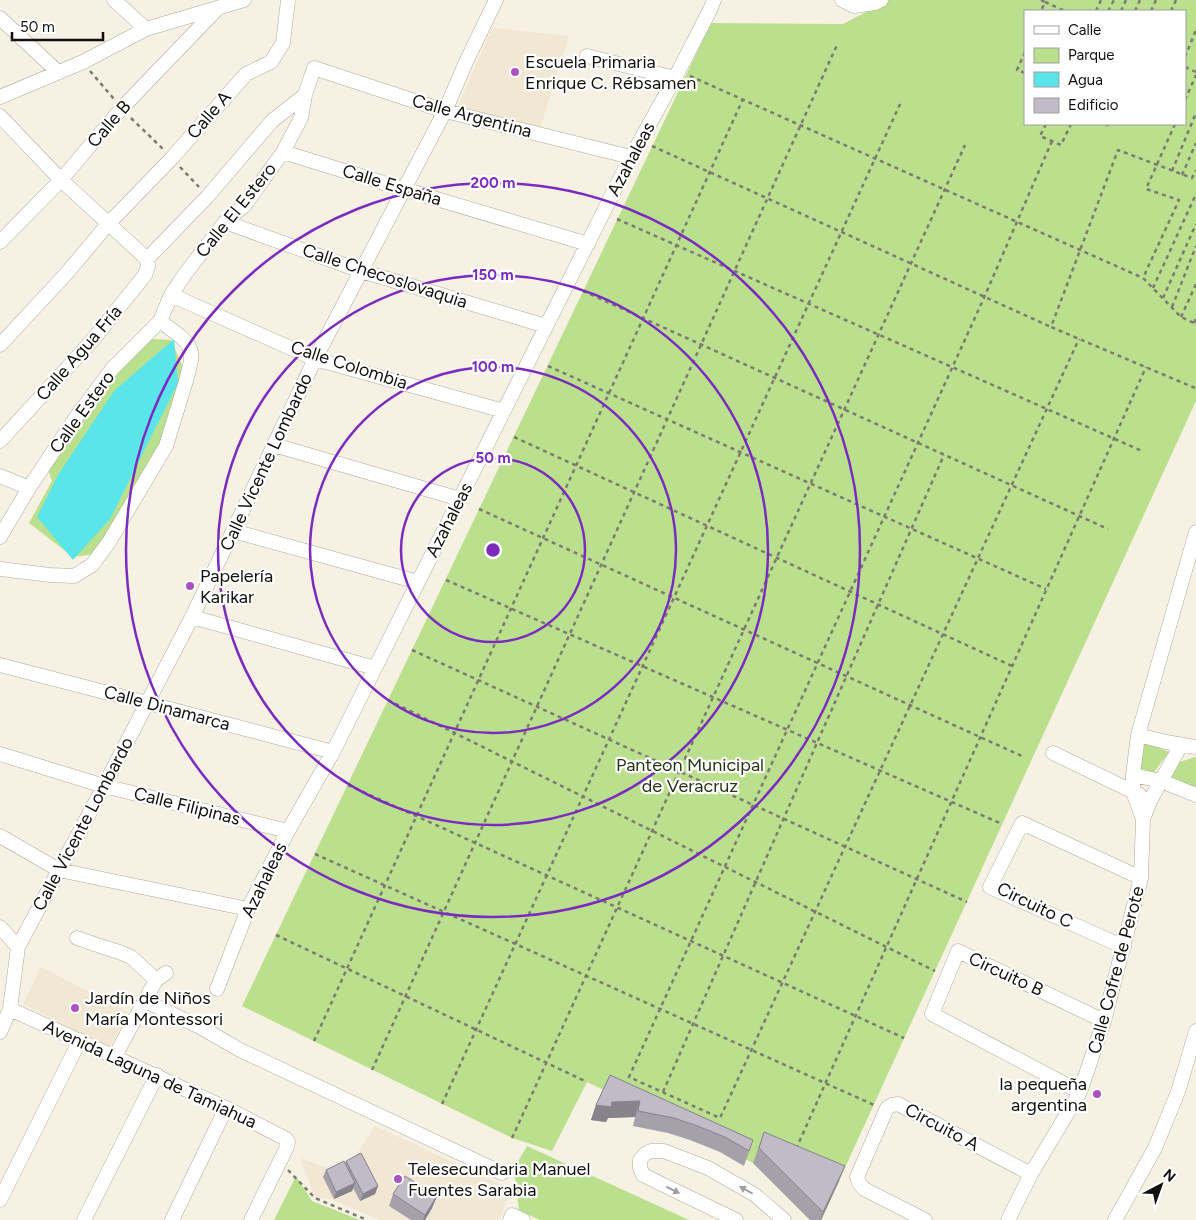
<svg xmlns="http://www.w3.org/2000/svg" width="1196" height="1220" font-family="Figtree,sans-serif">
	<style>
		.built { fill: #f1e7d3 }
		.green { fill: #bbe08d; fill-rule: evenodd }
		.water { fill: #5ae5ea }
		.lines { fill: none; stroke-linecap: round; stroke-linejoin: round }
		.minor-casing { stroke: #afa99d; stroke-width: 15 }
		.path { stroke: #7e7a72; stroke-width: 2.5; stroke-dasharray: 4 4; stroke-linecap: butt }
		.minor { stroke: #fff; stroke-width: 14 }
		.wall { fill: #a5a1ab }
		.shaded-wall { fill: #86838b }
		.building { fill: #c0bbc7; stroke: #86838b }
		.oneway { fill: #a09f9e }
		.ring { fill: none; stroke: #7b2cbf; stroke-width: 2.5 }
		.poi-dot { fill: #ac52be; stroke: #fff; stroke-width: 2 }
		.labels { text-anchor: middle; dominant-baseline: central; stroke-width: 4.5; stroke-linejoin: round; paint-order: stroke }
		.poi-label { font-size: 18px; fill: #12100c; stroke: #fff; text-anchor: start }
		.street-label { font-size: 18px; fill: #12100c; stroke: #fff }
		.park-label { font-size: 18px; fill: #263512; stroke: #fff }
		.centre { fill: #7b2cbf; stroke: #fff; stroke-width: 2.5 }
		.ring-label { font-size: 15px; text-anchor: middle; font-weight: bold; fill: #7b2cbf; stroke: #fff; stroke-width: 4.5; stroke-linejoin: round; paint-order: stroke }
	</style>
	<rect width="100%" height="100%" fill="#f7f1e4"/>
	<path class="built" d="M492,28L569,36L540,129L457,108Z
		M41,967L128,1012L109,1049L23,1004Z
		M375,1126L511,1189L499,1220H380L330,1199L315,1197L300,1158L330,1169L353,1160Z"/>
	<path class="green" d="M889,0H1196V401L821,1220H810L753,1163L587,1082L552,1151L512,1138L242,1006L711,23L843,24ZM1025,11H1185V124H1025Z
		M136,338L171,340L186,374L181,410L95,554L73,557L29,523L52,481L46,464Z
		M1143,741L1169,752L1152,775L1136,771Z
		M1195,757H1196V790L1169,781L1177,763Z
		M527,1146L689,1220H540L519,1210L515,1179L513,1170Z
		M296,1176L312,1201L360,1220H274Z"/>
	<path class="water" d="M174,339L178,383L110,519L73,560L37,517L58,475L114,391Z"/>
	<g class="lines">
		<defs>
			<path id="minor" d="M114,0L146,29
				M842,0L854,6L875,3L881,0
				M0,18L58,72
				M587,56L675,78
				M0,97L83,62L146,29L244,0
				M0,116L61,180L147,259
				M283,152L403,189L588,244
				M225,222L361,271L546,326
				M0,242L61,180L121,109L218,8
				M147,259L207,197L272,121L305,95L314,68L445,111L631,157
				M171,295L315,359L504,411
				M0,345L66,274L108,224L172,158L246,74L271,62L283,43L288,0
				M0,441L91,342L145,275L148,266L147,259
				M274,445L460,499
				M0,476L29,488
				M233,531L418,582
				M0,537L29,488L77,416L112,369L160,321L171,295L185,274L225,222L245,205L283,152L301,118L305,95
				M0,569L50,575L74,576L92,565L109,542L166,446L186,381L191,361V352L188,344L180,336L160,321
				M192,617L375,668
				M0,665L147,703L333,752
				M1138,735L1166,742L1196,747
				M1053,753L1140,795
				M0,754L104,786L288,831
				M1133,775L1161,781L1196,795
				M1143,819L1133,792V775L1138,735L1196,532
				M0,836L59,870L248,909
				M0,927L18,947
				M77,938L100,946L119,952L131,957L156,980
				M1124,947L990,887L1022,823L1141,878
				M217,989L248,909L288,831L333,752L631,157L675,78L710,10L714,0
				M145,1001L202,1028L240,1050L502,1173
				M10,1009L226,1108L286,1139L288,1142L286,1149L251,1220
				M0,1032L10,1009L18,947L104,786L192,617L315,359L445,111L466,62L496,0
				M115,1056L156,980L166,973
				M1080,1092L932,1014L958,951L1104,1021
				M0,1200L80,1040
				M84,1220L157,1075
				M172,1220L226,1108
				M510,1220L512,1215L523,1220
				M736,1220L643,1175L640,1168V1160L645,1154L651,1151H664L708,1168L755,1195L784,1220
				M925,1220L864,1189L859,1183L857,1177L887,1108L892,1105L898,1104L1031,1174
				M1008,1220L1031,1174L1080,1092L1104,1021L1141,878L1143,819L1151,799L1181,745
				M1115,1220L1155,1148L1178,1092L1196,1031"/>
		</defs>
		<use href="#minor" class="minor-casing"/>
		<path class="path" d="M1041,0L1045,2L1041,11
			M1045,2L1065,11
			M1096,11L1101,0
			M1108,11L1114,0
			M1121,11L1126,0
			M1135,11L1140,0
			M1151,11L1156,0
			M1171,11L1176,0
			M1025,52L1017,70L1025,73
			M1185,57L1196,30
			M1185,67L1196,72
			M90,71L114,99
			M690,76L1143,278
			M1185,100L1196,75
			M131,118L163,149
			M1046,124L1040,136L1061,145L1071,124
			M1105,124L1111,126L1112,124
			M1175,124L1146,189L1179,200L1143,278L1181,317L1196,324
			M1052,141L983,300L629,1077L720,1118L1079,339
			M652,146L1051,327
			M180,167L199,187
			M1172,171L1196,113
			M1182,175L1196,143
			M617,219L1142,451
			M1153,288L1196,194
			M583,291L1108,529
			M1163,298L1196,224
			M1172,307L1196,246
			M1181,317L1196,284
			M1194,323L1196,318
			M548,366L1046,589
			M1195,388L1051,327L1118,150L1192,178L1196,170
			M514,437L1012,666
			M479,509L1024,757
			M446,580L1002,824
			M412,650L967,902
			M388,700L935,971
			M348,785L904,1038
			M315,854L874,1105
			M276,935L587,1082
			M314,1041L743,99
			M372,1070L837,45
			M663,1092L944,455
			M442,1104L901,102
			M512,1138L965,145
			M796,1149L1146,367
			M288,1170L315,1198L367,1220"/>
		<use href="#minor" class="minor"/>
	</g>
	<path class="wall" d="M610,1075L753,1140L744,1166L720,1152L690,1140L668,1133L633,1126L635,1117L608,1118L606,1122L591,1120L596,1105Z
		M764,1132L839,1181L821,1220H810L753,1163Z
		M346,1161L378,1186L375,1194L360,1201L353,1188L352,1191L334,1199L323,1177L326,1170L345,1163Z
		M393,1194L437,1196L432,1208L425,1220H411L389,1206Z"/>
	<path class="shaded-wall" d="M640,1101L635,1117L608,1118L606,1122L591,1120L596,1105L612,1102Z
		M845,1166L839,1181L821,1220H820Z
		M355,1183L352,1191L334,1199L336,1192Z
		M378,1186L375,1194L360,1201L363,1194Z
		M437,1196L432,1208L425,1220H423L425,1215Z"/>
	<path class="building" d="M610,1075L753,1140L749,1151L725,1137L695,1125L674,1118L638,1111L640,1101L612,1102L611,1107L596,1105Z
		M764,1132L845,1166L823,1212L759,1148Z
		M361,1153L378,1186L363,1194L346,1161Z
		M344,1161L355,1183L336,1192L326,1170Z
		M405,1176L437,1196L425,1215L393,1194Z"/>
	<defs><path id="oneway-solid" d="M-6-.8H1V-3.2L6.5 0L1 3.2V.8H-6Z" transform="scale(1.25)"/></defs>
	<g class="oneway">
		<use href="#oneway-solid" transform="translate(673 1190) rotate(26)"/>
		<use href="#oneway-solid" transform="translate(746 1190) rotate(-151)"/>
	</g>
	<g class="ring">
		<circle cx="493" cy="550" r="92"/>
		<circle cx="493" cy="550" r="183"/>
		<circle cx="493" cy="550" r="275"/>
		<circle cx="493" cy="550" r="367"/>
	</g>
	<g class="poi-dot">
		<circle cx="515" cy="72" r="5"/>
		<circle cx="190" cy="586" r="5"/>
		<circle cx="75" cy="1008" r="5"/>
		<circle cx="1097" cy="1094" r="5"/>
		<circle cx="398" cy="1179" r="5"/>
	</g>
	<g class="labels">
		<g class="poi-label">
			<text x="525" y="62">Escuela Primaria<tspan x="525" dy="21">Enrique C. Rébsamen</tspan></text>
			<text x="200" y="576">Papelería<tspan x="200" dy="21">Karikar</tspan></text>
			<text x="85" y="998">Jardín de Niños<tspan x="85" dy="21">María Montessori</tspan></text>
			<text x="1087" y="1084" text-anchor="end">la pequeña<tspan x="1087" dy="21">argentina</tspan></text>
			<text x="408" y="1169">Telesecundaria Manuel<tspan x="408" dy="21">Fuentes Sarabia</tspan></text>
		</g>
		<g class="street-label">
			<text transform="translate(209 115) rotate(-49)">Calle A</text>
			<text transform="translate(472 116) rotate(15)">Calle Argentina</text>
			<text transform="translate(109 124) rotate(-49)">Calle B</text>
			<text transform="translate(631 159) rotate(-62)">Azahaleas</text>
			<text transform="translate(392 185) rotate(17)">Calle España</text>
			<text transform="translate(236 210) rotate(-51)">Calle El Estero</text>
			<text transform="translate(385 276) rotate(18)">Calle Checoslovaquia</text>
			<text transform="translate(79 353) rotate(-49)">Calle Agua Fría</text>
			<text transform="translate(349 365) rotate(18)">Calle Colombia</text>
			<text transform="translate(82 412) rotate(-54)">Calle Estero</text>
			<text transform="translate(266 462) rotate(-65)">Calle Vicente Lombardo</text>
			<text transform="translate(449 520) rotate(-63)">Azahaleas</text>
			<text transform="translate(167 708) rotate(15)">Calle Dinamarca</text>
			<text transform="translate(187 806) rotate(14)">Calle Filipinas</text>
			<text transform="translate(83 824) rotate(-62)">Calle Vicente Lombardo</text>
			<text transform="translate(264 880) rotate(-64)">Azahaleas</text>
			<text transform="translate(1035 905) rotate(26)">Circuito C</text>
			<text transform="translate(1116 970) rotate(-75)">Calle Cofre de Perote</text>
			<text transform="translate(1006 974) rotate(25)">Circuito B</text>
			<text transform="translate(150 1074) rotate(25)">Avenida Laguna de Tamiahua</text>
			<text transform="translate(942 1127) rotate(28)">Circuito A</text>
		</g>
		<g class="park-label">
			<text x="690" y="765">Panteon Municipal<tspan x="690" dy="21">de Veracruz</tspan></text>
		</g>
	</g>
	<circle cx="493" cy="550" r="8" class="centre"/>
	<g class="ring-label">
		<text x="493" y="188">200 m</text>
		<text x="493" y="280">150 m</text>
		<text x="493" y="372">100 m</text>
		<text x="493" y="463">50 m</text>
	</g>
	<rect x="1024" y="10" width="162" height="115" fill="#ffffff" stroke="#a09f9e"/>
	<rect x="1034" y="26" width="25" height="8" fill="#ffffff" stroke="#a09f9e"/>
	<text x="1068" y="35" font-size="15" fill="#12100c">Calle</text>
	<rect x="1034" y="48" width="25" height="15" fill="#bbe08d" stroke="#a09f9e"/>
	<text x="1068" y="60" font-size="15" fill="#12100c">Parque</text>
	<rect x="1034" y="72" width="25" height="15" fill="#5ae5ea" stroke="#a09f9e"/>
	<text x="1068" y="85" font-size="15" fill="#12100c">Agua</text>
	<rect x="1034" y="98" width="25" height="15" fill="#c0bbc7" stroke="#a09f9e"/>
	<text x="1068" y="110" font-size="15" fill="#12100c">Edificio</text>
	<g transform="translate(1161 1185) rotate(41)" stroke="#ffffff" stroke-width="4" paint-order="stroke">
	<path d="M0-4L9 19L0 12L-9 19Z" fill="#12100c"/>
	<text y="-8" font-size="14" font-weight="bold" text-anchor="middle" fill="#12100c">N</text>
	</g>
	<path d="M12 32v8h91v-8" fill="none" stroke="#12100c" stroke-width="2.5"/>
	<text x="20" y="32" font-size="15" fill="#12100c" stroke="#ffffff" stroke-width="4" paint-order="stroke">50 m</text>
</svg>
